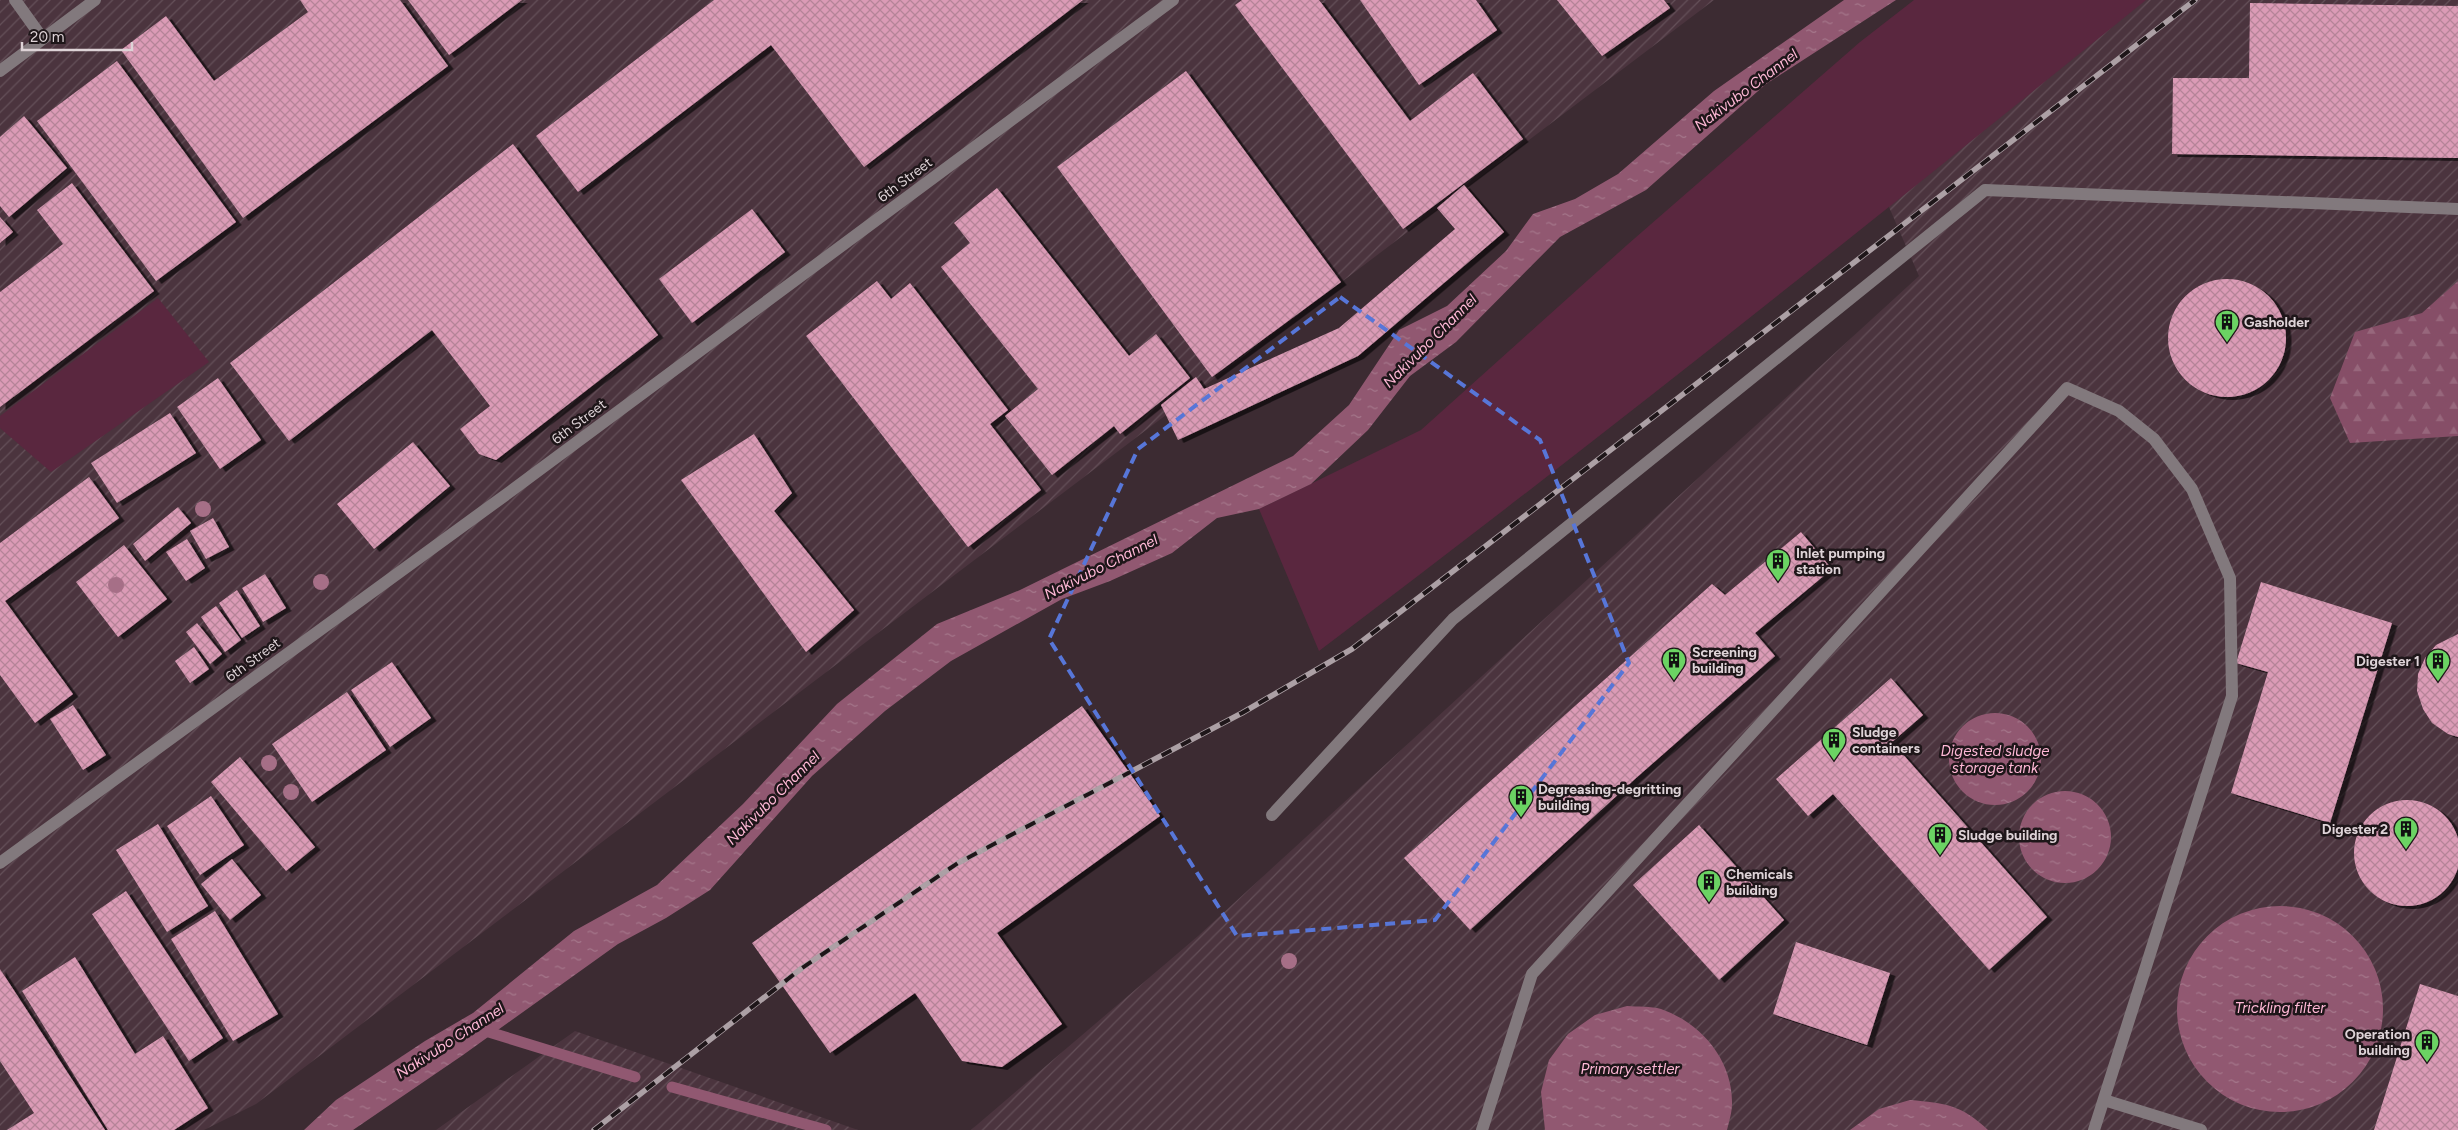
<svg xmlns="http://www.w3.org/2000/svg" width="2458" height="1130" font-family="Figtree,sans-serif">
	<style>
		.industrial { fill: url(#industrial-furrows) }
		.green { fill: #5a273f }
		.forest { fill: url(#forest-firs) }
		.water { fill: url(#water-ripples) }
		.lines { fill: none; stroke-linecap: round; stroke-linejoin: round }
		.stream { stroke: #915871; stroke-width: 11 }
		.building { fill: url(#building-cross-hatch); filter: url(#shadow) }
		.minor { stroke: #82797d; stroke-width: 12 }
		.rail-casing { stroke: #aca0a5; stroke-width: 5.5 }
		.rail { stroke: #1e1619; stroke-width: 4; stroke-dasharray: 11; stroke-linecap: butt }
		.tree { fill: #a66f87 }
		.marked { fill: none; stroke: #5776d8; stroke-width: 4; stroke-dasharray: 10 6; stroke-linejoin: round }
		.labels { text-anchor: middle; dominant-baseline: central; stroke-width: 5; stroke-linejoin: round; paint-order: stroke }
		.street-label { font-size: 14px; fill: #ded3d7; stroke: #1e1619 }
		.poi-label { font-size: 14px; font-weight: bold; fill: #ded3d7; stroke: #1e1619; text-anchor: start }
		.water-label { font-size: 15px; font-style: italic; fill: #ffb8d6; stroke: #1e1619 }
	</style>
	<defs>
		<pattern id="industrial-furrows" width="10" height="10" patternUnits="userSpaceOnUse" patternTransform="scale(1.25)"><rect width="10" height="10" fill="#4b343e"/><path d="M-1 1l2-2M0 10L10 0M9 11l2-2" fill="none" stroke="#645059"/></pattern>
		<pattern id="forest-firs" width="22" height="20" patternUnits="userSpaceOnUse" patternTransform="scale(1.25)"><rect width="22" height="20" fill="#864e67"/><path d="M5 1l3.5 6h-7zM16 11l3.5 6h-7z" fill="#97677c"/></pattern>
		<pattern id="water-ripples" width="26" height="14" patternUnits="userSpaceOnUse" patternTransform="scale(1.25)"><rect width="26" height="14" fill="#915871"/><path d="M2 4q2-2 4 0t4 0M15 11q2-2 4 0t4 0" fill="none" stroke="#a5778b"/></pattern>
		<pattern id="building-cross-hatch" width="8" height="8" patternUnits="userSpaceOnUse" patternTransform="scale(1.25)"><rect width="8" height="8" fill="#db9bb6"/><path d="M0 0l8 8M0 8l8-8" fill="none" stroke="#b58498"/></pattern>
		<filter id="shadow"><feDropShadow dx="5.5" dy="3" stdDeviation="0" flood-color="#0009"/></filter>
	</defs>
	<rect width="100%" height="100%" fill="#3c2b32"/>
	<path class="industrial" d="M0,0H1714L256,1104L204,1130H0Z
		M1972,0H2458V1130H971L1198,936L1919,276L1842,99Z
		M575,1031L858,1130H436Z"/>
	<path class="green" d="M1914,0H2146C1873,221 1599,440 1319,651L1259,509L1421,430L1627,245L1860,42Z
		M158,298L209,362L51,472L0,428V416Z"/>
	<path class="forest" d="M2458,281V436L2350,443L2330,398L2355,332L2422,313Z"/>
	<path class="water" d="M1844,0H1896L1766,84L1646,190L1560,237L1456,342L1410,376L1368,430L1311,484L1259,509L1217,518L1172,553L1110,581L1062,599L951,661L885,711L812,776L710,890L666,918L618,944L463,1055L353,1130H304L336,1100L425,1041L473,1013L574,931L657,885L743,804L837,704L937,624L1020,590L1293,456L1349,405L1399,330L1447,306L1506,251L1533,214L1575,199L1618,174L1714,91Z
		M1949 759a46 46 0 1 1 92 0a46 46 0 1 1-92 0Z
		M2019 837a46 46 0 1 1 92 0a46 46 0 1 1-92 0Z
		M2177 1009a103 103 0 1 1 206 0a103 103 0 1 1-206 0Z
		M1627,1006C1637,1007 1651,1006 1661,1009C1701,1023 1733,1060 1732,1104C1732,1112 1729,1122 1727,1130H1545L1541,1092L1549,1060L1568,1034L1595,1015Z
		M1910,1100C1945,1103 1962,1105 1988,1130H1850L1879,1109Z"/>
	<g class="lines">
		<path class="stream" d="M479,1029L635,1077
			M672,1087L826,1130"/>
	</g>
	<path class="building" d="M300,0H400L448,66L243,218L121,50L166,16L214,81L308,12Z
		M408,0H522L449,55Z
		M714,0H1083L864,167L771,45L578,192L536,136Z
		M1242,0H1319L1410,121L1473,73L1523,139L1403,229L1235,5Z
		M1360,0H1476L1497,30L1419,85Z
		M1557,0H1664L1670,8L1602,56Z
		M2250,3L2458,6V158L2172,154L2173,78H2249Z
		M117,61L236,222L156,281L37,121Z
		M1186,71L1341,282L1212,377L1057,167Z
		M24,116L67,168L9,217L0,206V137Z
		M513,144L658,335L496,460L479,454L460,429L490,406L432,330L289,441L230,363Z
		M72,183L154,291L0,407V292L63,244L37,210Z
		M1464,185L1504,232L1358,356L1178,440L1161,405L1196,377L1204,389L1339,328L1455,229L1437,208Z
		M997,188L1129,356L1156,334L1190,378L1120,434L1114,426L1052,475L1005,416L1038,389L941,267L970,243L954,223Z
		M752,209L785,252L692,323L659,279Z
		M0,217L13,232L0,243Z
		M2168 338a59 59 0 1 1 118 0a59 59 0 1 1-118 0Z
		M877,281L891,299L910,283L1008,410L990,424L1041,490L968,547L806,336Z
		M218,378L261,440L220,469L177,407Z
		M170,413L196,453L117,503L91,463Z
		M754,434L792,493L774,511L854,610L806,652L681,480Z
		M413,442L450,486L374,549L337,504Z
		M89,477L119,518L5,601L73,694L35,723L0,675V543Z
		M178,507L191,523L145,561L133,544Z
		M213,518L229,547L206,559L190,531Z
		M1801,532L1832,569L1755,633L1775,656L1636,778L1470,930L1404,858L1712,584L1725,595Z
		M187,539L205,568L186,581L166,552Z
		M124,545L167,599L118,637L76,582Z
		M265,574L286,608L263,622L242,588Z
		M2261,582L2392,623L2330,823L2231,793L2268,672L2236,663Z
		M237,590L260,626L242,638L219,603Z
		M216,606L241,640L225,652L201,617Z
		M197,623L222,654L210,664L186,632Z
		M2458,634V737L2448,734L2432,723L2423,709L2417,691L2418,674L2425,658L2436,645Z
		M194,647L209,669L190,683L175,661Z
		M392,662L431,718L390,747L351,690Z
		M1891,678L1923,715L1892,742L2047,917L1989,970L1833,794L1808,816L1776,779Z
		M347,692L386,750L312,802L272,744Z
		M73,705L106,755L83,770L50,719Z
		M1082,706L1160,816L997,933L1062,1024L1002,1067L962,1061L915,993L830,1053L752,943Z
		M240,757L315,847L286,871L211,782Z
		M211,796L244,845L200,875L167,826Z
		M2354 853a53 53 0 1 1 106 0a53 53 0 1 1-106 0Z
		M158,824L208,906L167,932L116,850Z
		M1699,825L1784,920L1719,980L1633,885Z
		M232,859L261,895L230,920L201,884Z
		M126,891L223,1038L189,1061L92,914Z
		M215,911L278,1014L233,1041L171,939Z
		M1796,942L1890,973L1867,1045L1773,1014Z
		M75,957L135,1054L163,1036L208,1108L174,1130H108L22,991Z
		M0,969L105,1130H7L34,1113L0,1061Z
		M2420,984L2458,996V1130H2374Z"/>
	<g class="lines">
		<path class="minor" d="M15,0L43,39
			M0,71L95,0
			M1272,815L1453,619L1985,190L2458,209
			M0,863L511,491L1173,0
			M2104,1100L2201,1130
			M1482,1130L1532,974L2067,388L2119,411L2154,439L2192,489L2230,578L2232,696L2094,1130"/>
		<defs>
			<path id="rail" d="M594,1130L802,968L958,863L1242,713L1352,649L2195,0"/>
		</defs>
		<use href="#rail" class="rail-casing"/>
		<use href="#rail" class="rail"/>
	</g>
	<g class="tree">
		<circle cx="203" cy="509" r="8"/>
		<circle cx="321" cy="582" r="8"/>
		<circle cx="116" cy="585" r="8"/>
		<circle cx="269" cy="763" r="8"/>
		<circle cx="291" cy="792" r="8"/>
		<circle cx="1289" cy="961" r="8"/>
	</g>
	<path class="marked" d="M1340,297L1540,440L1629,663L1435,920L1237,936L1049,639L1138,449Z"/>
	<defs>
		<symbol id="building-pin" viewBox="-11 -11 22 30"><path d="M0 17L-7.5 6A9.5 9.5 0 1 1 7.5 6Z" fill="#6bd363" stroke="#1e1619"/><path d="M-4-6H4V6H1V3H-1V6H-4ZM-2.5-4.3h1.7v1.8h-1.7ZM.8-4.3h1.7v1.8H.8ZM-2.5-1h1.7V.8h-1.7ZM.8-1h1.7V.8H.8Z" fill="#111"/></symbol>
	</defs>
	<g fill-rule="evenodd">
		<use href="#building-pin" x="2213" y="308" width="28" height="38"/>
		<use href="#building-pin" x="1764" y="547" width="28" height="38"/>
		<use href="#building-pin" x="1660" y="646" width="28" height="38"/>
		<use href="#building-pin" x="2424" y="647" width="28" height="38"/>
		<use href="#building-pin" x="1820" y="726" width="28" height="38"/>
		<use href="#building-pin" x="1507" y="783" width="28" height="38"/>
		<use href="#building-pin" x="2392" y="815" width="28" height="38"/>
		<use href="#building-pin" x="1926" y="821" width="28" height="38"/>
		<use href="#building-pin" x="1695" y="868" width="28" height="38"/>
		<use href="#building-pin" x="2413" y="1028" width="28" height="38"/>
	</g>
	<g class="labels">
		<g class="street-label">
			<text transform="translate(905 180) rotate(-37)">6th Street</text>
			<text transform="translate(579 422) rotate(-37)">6th Street</text>
			<text transform="translate(253 660) rotate(-36)">6th Street</text>
		</g>
		<g class="poi-label">
			<text x="2244" y="322">Gasholder</text>
			<text x="1796" y="553">Inlet pumping<tspan x="1796" dy="16">station</tspan></text>
			<text x="1692" y="652">Screening<tspan x="1692" dy="16">building</tspan></text>
			<text x="2420" y="661" text-anchor="end">Digester 1</text>
			<text x="1852" y="732">Sludge<tspan x="1852" dy="16">containers</tspan></text>
			<text x="1538" y="789">Degreasing-degritting<tspan x="1538" dy="16">building</tspan></text>
			<text x="2388" y="829" text-anchor="end">Digester 2</text>
			<text x="1958" y="835">Sludge building</text>
			<text x="1726" y="874">Chemicals<tspan x="1726" dy="16">building</tspan></text>
			<text x="2410" y="1034" text-anchor="end">Operation<tspan x="2410" dy="16">building</tspan></text>
		</g>
		<g class="water-label">
			<text transform="translate(1746 90) rotate(-37)">Nakivubo Channel</text>
			<text transform="translate(1430 341) rotate(-45)">Nakivubo Channel</text>
			<text transform="translate(1101 567) rotate(-27)">Nakivubo Channel</text>
			<text x="1995" y="751">Digested sludge<tspan x="1995" dy="17">storage tank</tspan></text>
			<text transform="translate(773 798) rotate(-45)">Nakivubo Channel</text>
			<text x="2280" y="1008">Trickling filter</text>
			<text transform="translate(450 1041) rotate(-33)">Nakivubo Channel</text>
			<text x="1630" y="1069">Primary settler</text>
		</g>
	</g>
	<path d="M22 42v8h110v-8" fill="none" stroke="#ded3d7" stroke-width="2.5"/>
	<text x="30" y="42" font-size="15" fill="#ded3d7" stroke="#1e1619" stroke-width="4" paint-order="stroke">20 m</text>
</svg>
